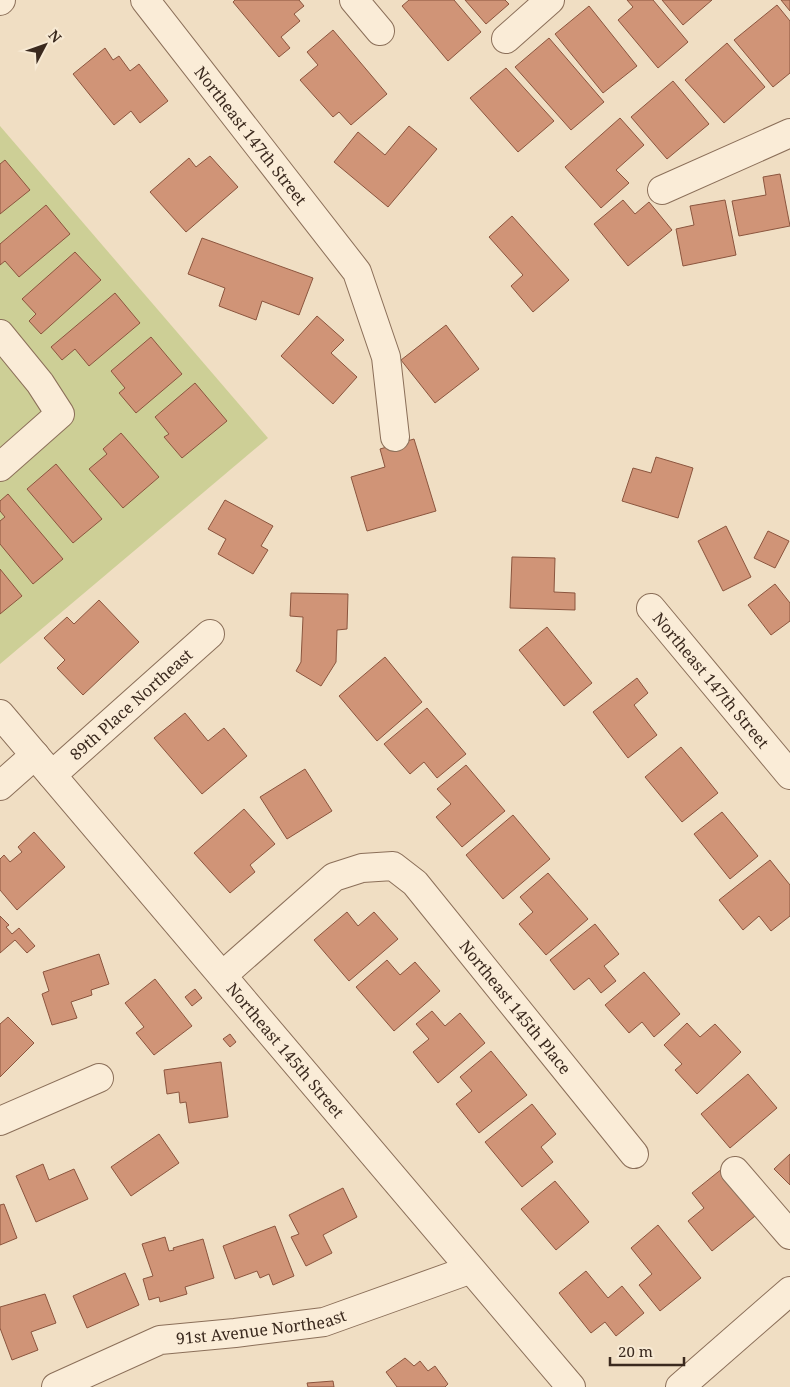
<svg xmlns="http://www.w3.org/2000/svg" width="790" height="1387" font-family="'Noto Serif',serif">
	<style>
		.green { fill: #cdcf96 }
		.building { fill: #d09477; stroke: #8b553e }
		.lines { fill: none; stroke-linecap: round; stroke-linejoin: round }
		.minor-casing { stroke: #8b6f59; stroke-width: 30 }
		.minor { stroke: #faecd7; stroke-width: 28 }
		.labels { text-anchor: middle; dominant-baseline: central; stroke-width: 4; stroke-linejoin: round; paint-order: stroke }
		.street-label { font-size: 16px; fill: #3a291e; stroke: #f7e9d3 }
	</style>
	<rect width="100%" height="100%" fill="#f0dec3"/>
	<path class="green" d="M0,126L268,438L0,664Z"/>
	<path class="building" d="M235,0H299L304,6L294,14L300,21L281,37L290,48L279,57L233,2Z
		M409,0H454L481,32L448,61L402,6Z
		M465,0H505L509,4L486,24Z
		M627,0H653L688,42L658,68L618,20L633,7Z
		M662,0H712L683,25Z
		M781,0H790V11Z
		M777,5L790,21V73L773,87L734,40Z
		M589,6L637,66L603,93L555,34Z
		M333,30L387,94L351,125L339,112L333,117L300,80L318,65L307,52Z
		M549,38L604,102L571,130L515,67Z
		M727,43L765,87L724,123L685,80Z
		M105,48L113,60L119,56L130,71L139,64L168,101L140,123L131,111L114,125L73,74Z
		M506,68L554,121L518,152L470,98Z
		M673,81L709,124L667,159L631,117Z
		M620,118L644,145L616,170L629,183L601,208L565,167Z
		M409,126L437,149L388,207L334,162L358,132L385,155Z
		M210,156L238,187L186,232L150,192L189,158L196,167Z
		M5,160L30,190L0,214V164Z
		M780,174L790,226L739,236L732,201L766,195L763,177Z
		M623,200L635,214L649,202L672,230L628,266L594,224Z
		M725,200L736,255L683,266L676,229L694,225L690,206Z
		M46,205L70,234L19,277L5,261L0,265V244Z
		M512,216L569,280L533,312L511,286L523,275L489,237Z
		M202,238L313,278L299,315L262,301L256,320L219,306L225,288L188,274Z
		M75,252L101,280L41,334L29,321L36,314L22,299Z
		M115,293L140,323L89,366L75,349L62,360L51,347Z
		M317,316L344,340L331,353L357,377L333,404L281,356Z
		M446,325L479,369L435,403L401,360Z
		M151,337L182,374L136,413L119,393L125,388L111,371Z
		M195,383L227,421L182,458L164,437L169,434L155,417Z
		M121,433L159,477L123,508L89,469L107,454L103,449Z
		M414,439L436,511L367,531L351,477L385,467L380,449Z
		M656,457L693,468L678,518L622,501L633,468L651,473Z
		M56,464L102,519L73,543L27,489Z
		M8,494L63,559L33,584L0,544V521L5,517L0,511V501Z
		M225,500L273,526L261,546L268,550L253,574L218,554L226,539L208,529Z
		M726,526L751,577L723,591L698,541Z
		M768,531L789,541L775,568L754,558Z
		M512,557L555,558L554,592L575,593V610L510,608Z
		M0,569L22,596L0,614Z
		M775,584L790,603V621L771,635L748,605Z
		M291,593L348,594L347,629L337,630L336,662L321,686L296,671L301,662L303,617L290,616Z
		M99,600L139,642L83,695L57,668L65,660L44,638L67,617L74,624Z
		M547,627L592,683L564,706L519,650Z
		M385,657L422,702L377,741L339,696Z
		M637,678L648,693L634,705L657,735L628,758L593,712Z
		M427,708L466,754L437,778L424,762L410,774L384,744Z
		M185,713L208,741L224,728L247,756L202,794L154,738Z
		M681,747L718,793L682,822L645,777Z
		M466,765L505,811L462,847L436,817L451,804L437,789Z
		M305,769L332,811L287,839L260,797Z
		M244,809L275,844L250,865L255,872L230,893L194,853Z
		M722,812L758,856L730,879L694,834Z
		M513,815L550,859L503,899L466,855Z
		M34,832L65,867L17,910L0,890V859L4,855L10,862L22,852L18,847Z
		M770,860L790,885V916L771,931L759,916L743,930L719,900Z
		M548,873L588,919L546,955L519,924L533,912L520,897Z
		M347,912L358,926L374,912L398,939L349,981L314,940Z
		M0,916L9,925L6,927L12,934L19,928L35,946L27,953L15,940L0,953Z
		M595,924L619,954L604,966L616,981L601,993L589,978L574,990L550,960Z
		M99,954L109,984L91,990L92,995L71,1002L77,1018L52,1025L42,994L49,991L43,972Z
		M387,960L400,975L415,962L440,991L394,1031L356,987Z
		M644,972L680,1014L654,1037L642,1022L629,1033L605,1005Z
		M155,979L192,1026L154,1055L136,1033L144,1027L125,1003Z
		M195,989L202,998L192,1006L185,997Z
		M432,1011L445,1026L460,1013L485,1043L438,1083L413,1052L429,1039L416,1024Z
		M8,1017L34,1043L0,1077V1024Z
		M687,1023L700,1037L715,1024L741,1052L697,1094L675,1070L682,1064L664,1045Z
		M230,1034L236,1042L230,1047L223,1039Z
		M491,1051L527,1095L479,1133L456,1104L472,1091L460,1077Z
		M221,1062L228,1117L189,1123L186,1102L180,1103L179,1092L167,1094L164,1070Z
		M748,1074L777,1108L730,1148L701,1114Z
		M532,1104L556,1134L541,1147L553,1162L522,1187L485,1142Z
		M159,1134L179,1163L131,1196L111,1167Z
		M790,1154V1185L774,1169Z
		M43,1164L49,1180L74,1169L88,1199L36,1222L16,1176Z
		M723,1168L760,1212L712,1251L688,1221L704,1208L692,1193Z
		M555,1181L589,1222L556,1250L521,1209Z
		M343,1188L357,1217L323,1235L332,1253L306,1266L291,1237L299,1234L289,1215Z
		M4,1204L17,1238L0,1245V1205Z
		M658,1225L701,1278L660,1311L639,1285L652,1274L631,1248Z
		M275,1226L294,1276L273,1285L269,1274L260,1278L257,1271L235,1279L223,1246Z
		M165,1237L169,1251L174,1250L173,1248L203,1239L214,1278L185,1287L187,1294L160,1302L159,1297L149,1300L143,1279L153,1276L142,1244Z
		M586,1271L608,1298L622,1286L644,1313L616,1336L605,1322L591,1333L559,1293Z
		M125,1273L139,1305L87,1328L73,1296Z
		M45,1294L56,1323L31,1332L38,1350L12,1360L0,1328V1307Z
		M405,1358L414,1366L420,1361L428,1371L435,1366L448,1384L445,1387H397L386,1372Z
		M333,1381L334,1387H308L307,1383Z"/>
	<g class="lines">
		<defs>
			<g id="minor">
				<path id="s1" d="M145,0L357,272L386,357L395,437"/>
				<path d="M354,0L380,31"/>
				<path d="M0,1L1,0"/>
				<path d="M506,39L550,0"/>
				<path d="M662,190L790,133"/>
				<path d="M0,334L40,383L60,414L0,467"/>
				<path id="s2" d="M651,608L790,775"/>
				<path id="s3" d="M0,714L571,1387"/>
				<path id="s4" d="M52,775L210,634"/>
				<path d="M0,786L35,755"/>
				<path id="s5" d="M223,975L334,877L362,868L393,866L415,883L634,1154"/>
				<path d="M0,1121L99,1078"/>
				<path d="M735,1171L790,1235"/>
				<path id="s6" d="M56,1387L160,1340L235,1333L324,1322L469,1270"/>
				<path d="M680,1387L790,1291"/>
			</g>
		</defs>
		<use href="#minor" class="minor-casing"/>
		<use href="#minor" class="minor"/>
	</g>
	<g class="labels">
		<g class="street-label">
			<text stroke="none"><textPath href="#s1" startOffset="172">Northeast 147th Street</textPath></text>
			<text stroke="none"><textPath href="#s2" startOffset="94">Northeast 147th Street</textPath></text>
			<text stroke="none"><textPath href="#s4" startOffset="106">89th Place Northeast</textPath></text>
			<text stroke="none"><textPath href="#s5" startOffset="396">Northeast 145th Place</textPath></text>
			<text stroke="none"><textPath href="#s3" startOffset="441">Northeast 145th Street</textPath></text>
			<text stroke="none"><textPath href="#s6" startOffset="216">91st Avenue Northeast</textPath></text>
		</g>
	</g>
	<g transform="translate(45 45) rotate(49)" stroke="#f7e9d3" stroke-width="4" paint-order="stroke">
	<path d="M0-4L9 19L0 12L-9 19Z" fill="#3a291e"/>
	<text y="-8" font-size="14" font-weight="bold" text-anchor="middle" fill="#3a291e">N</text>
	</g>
	<path d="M610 1357v8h74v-8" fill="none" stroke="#3a291e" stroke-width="2.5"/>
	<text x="618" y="1357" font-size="15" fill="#3a291e" stroke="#f7e9d3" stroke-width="4" paint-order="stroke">20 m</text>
</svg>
